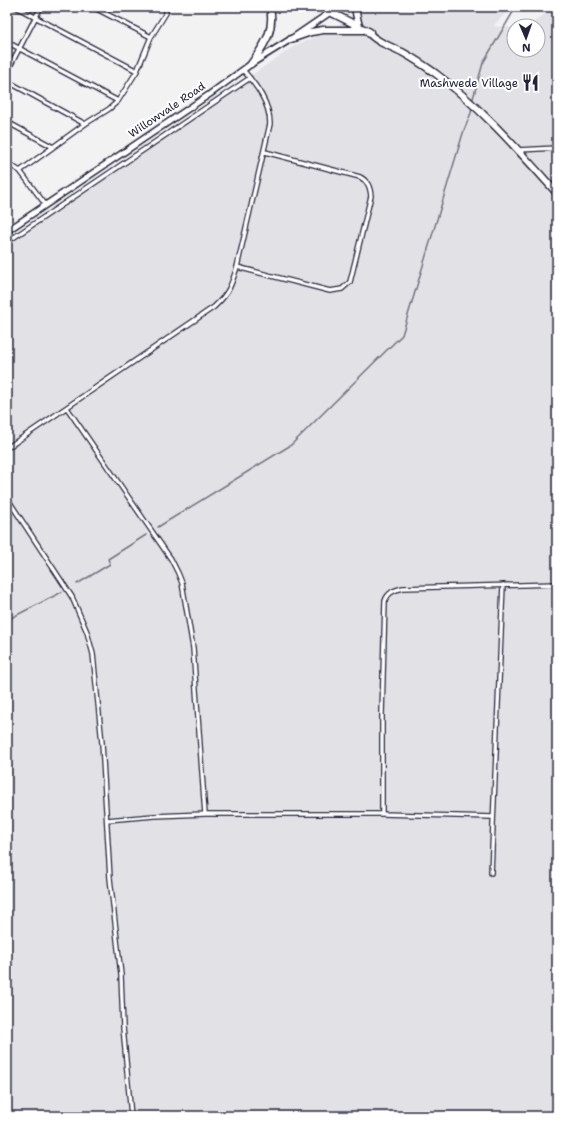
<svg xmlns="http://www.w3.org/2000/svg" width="564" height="1123" font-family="'Shantell Sans',sans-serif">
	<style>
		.built { fill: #e2e2e6 }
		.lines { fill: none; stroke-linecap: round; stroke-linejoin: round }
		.stream { stroke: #727282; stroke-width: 1.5 }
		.street-casing { stroke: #22223b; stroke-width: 6 }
		.secondary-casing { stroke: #22223b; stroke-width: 8 }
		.primary-casing { stroke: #22223b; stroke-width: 9 }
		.street { stroke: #fff; stroke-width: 3.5 }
		.secondary { stroke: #fff; stroke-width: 5 }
		.primary { stroke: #fff; stroke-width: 6 }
		.labels { text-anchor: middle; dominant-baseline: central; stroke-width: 4; stroke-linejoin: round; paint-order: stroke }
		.poi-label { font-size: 11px; fill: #22223b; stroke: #fff; text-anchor: end }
		.street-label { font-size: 11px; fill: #22223b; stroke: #fff }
	</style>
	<rect width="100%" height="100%" fill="#f2f2f3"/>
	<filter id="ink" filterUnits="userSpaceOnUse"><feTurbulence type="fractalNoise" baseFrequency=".025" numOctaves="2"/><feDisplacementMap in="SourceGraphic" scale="8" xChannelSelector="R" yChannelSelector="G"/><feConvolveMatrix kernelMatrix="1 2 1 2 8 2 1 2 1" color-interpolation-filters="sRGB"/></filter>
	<g filter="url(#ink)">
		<path class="built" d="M366,7H512L493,26L514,28V50H538V26H527L540,18L551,7H557V1116H7V240L296,45L329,31Z"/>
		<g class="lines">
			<path class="stream" d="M472,102L483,63L516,7
				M158,527L291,445L402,335L464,130L471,113L472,106
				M77,584L110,564L108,559L146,535
				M7,620L62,592"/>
			<defs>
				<path id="street" d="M16,7L137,71
					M93,7L151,37
					M7,42L118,101
					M7,72L41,7
					M7,81L85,124
					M7,122L53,147
					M518,150L557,148
					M7,163L20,171L45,204
					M20,171L85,124L109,109L118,101L137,71L151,37L166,13V7
					M7,242L250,78
					M237,267L330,291L342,289L350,282L371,196C370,187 368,181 360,177L265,152
					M67,408L171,559L178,573L182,583L193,648L205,814
					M7,448L214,307C229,293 231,286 237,267L270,124C270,103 256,85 243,70
					M7,498L72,597L87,632L93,654L102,743L110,878L121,975L123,1027L131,1116
					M382,814V714L385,601C388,592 395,590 403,588L557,584
					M107,820L154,816L205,814H382L493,817
					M491,873L503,585"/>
				<path id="secondary" d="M7,231L210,94L251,64L291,39L338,7"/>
				<path id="primary" d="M320,7L370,32
					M357,7L356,13L359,27
					M368,32C376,42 390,46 402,52C413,58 425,66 435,73C481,107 519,151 557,193
					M291,39L311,32L323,30H363
					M251,64C264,45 275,32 270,7"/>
			</defs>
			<use href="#street" class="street-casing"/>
			<use href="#secondary" class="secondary-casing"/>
			<use href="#primary" class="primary-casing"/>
			<use href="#street" class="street"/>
			<use href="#secondary" class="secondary"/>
			<use href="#primary" class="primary"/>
		</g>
	</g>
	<defs>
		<symbol id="restaurant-bare" viewBox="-9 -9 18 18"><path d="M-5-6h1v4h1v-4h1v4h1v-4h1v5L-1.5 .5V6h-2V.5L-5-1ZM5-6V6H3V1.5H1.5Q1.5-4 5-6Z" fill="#22223b" stroke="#fff" stroke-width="2.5" paint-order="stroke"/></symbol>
	</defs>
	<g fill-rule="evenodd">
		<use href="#restaurant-bare" x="518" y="70" width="25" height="25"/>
	</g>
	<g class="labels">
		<g class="poi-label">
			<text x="518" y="83">Mashwede Village</text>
		</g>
		<g class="street-label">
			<text transform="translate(167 110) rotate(-34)">Willowvale Road</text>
		</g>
	</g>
	<rect width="564" height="1123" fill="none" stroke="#fff" stroke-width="24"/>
	<rect x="12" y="12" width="540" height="1099" fill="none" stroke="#22223b" stroke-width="1.5" filter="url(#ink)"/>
	<g transform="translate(526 38) rotate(178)"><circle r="19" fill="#ffffff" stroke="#a7a7b1"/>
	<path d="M0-3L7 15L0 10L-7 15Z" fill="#22223b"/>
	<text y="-6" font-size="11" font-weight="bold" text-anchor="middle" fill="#22223b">N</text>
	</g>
</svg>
